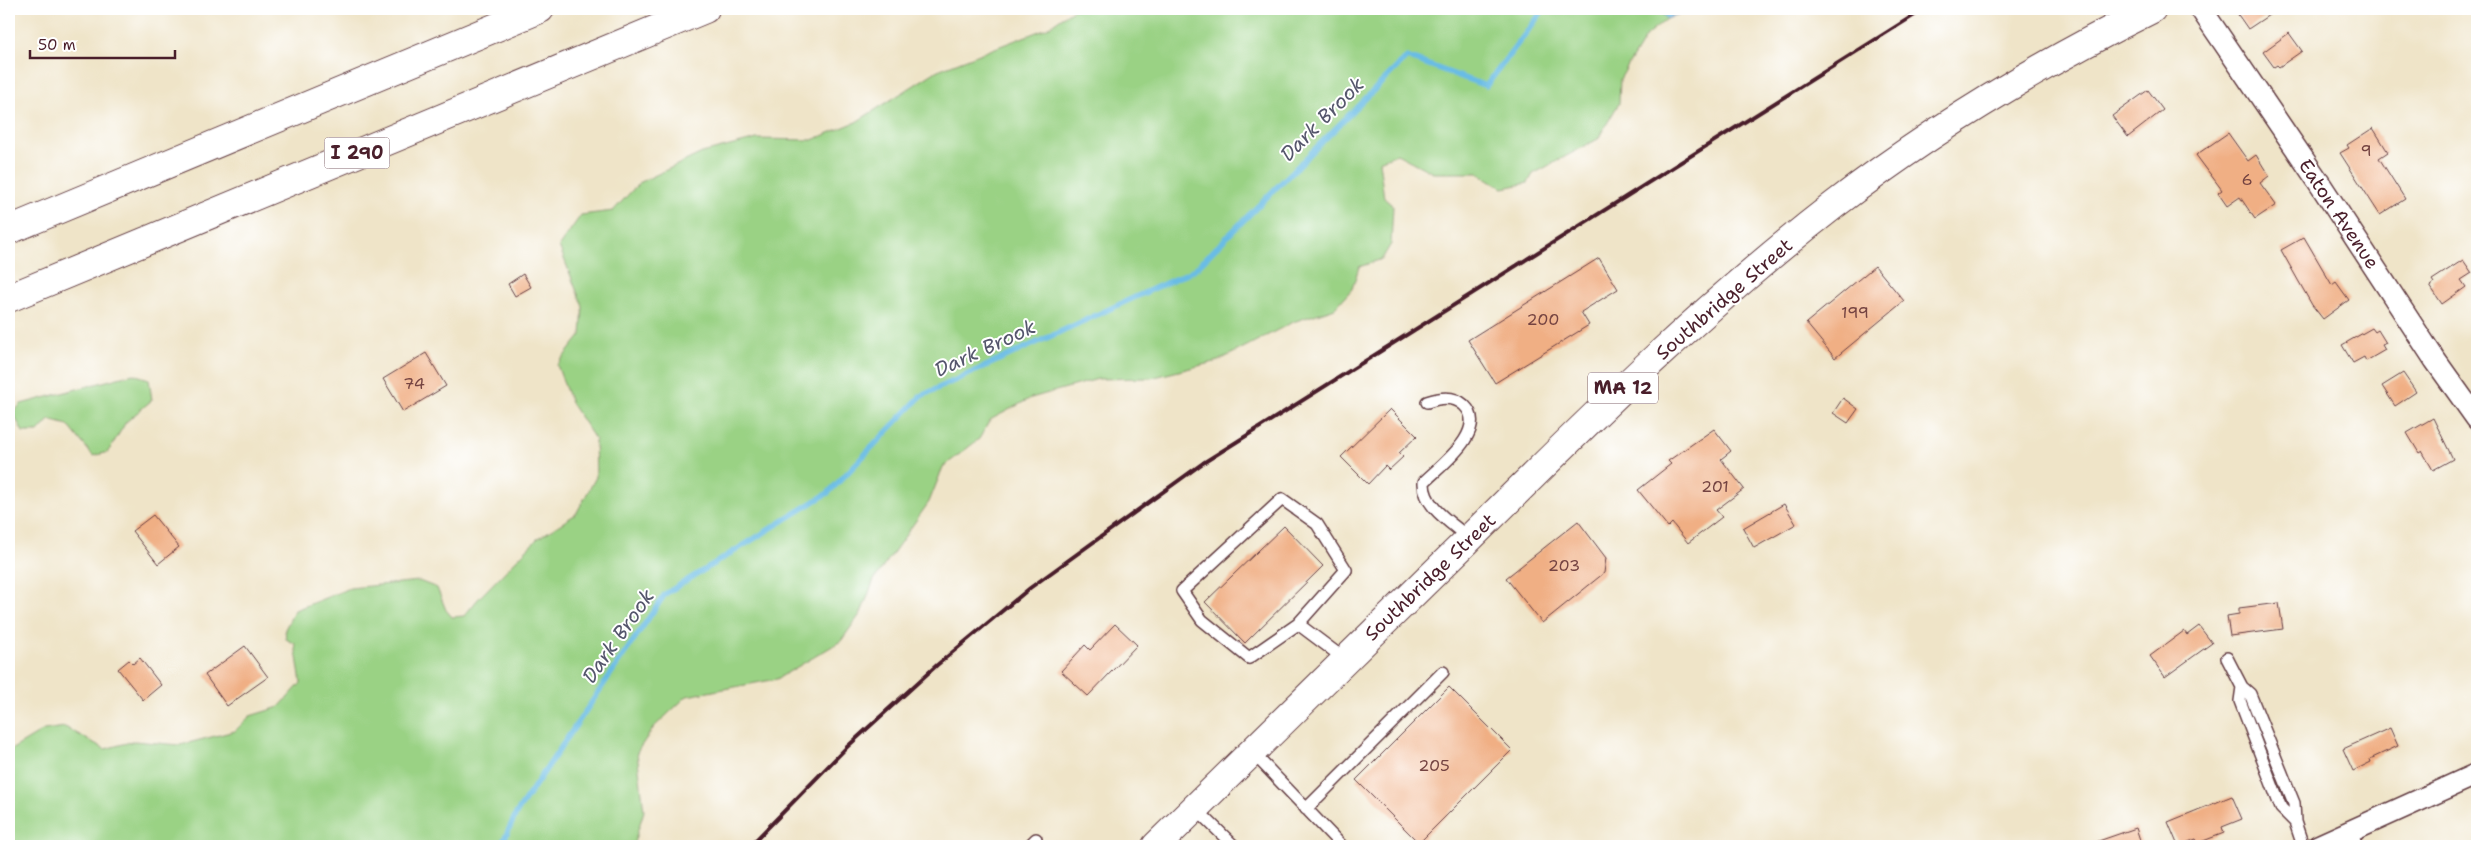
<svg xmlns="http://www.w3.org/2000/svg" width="2486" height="855" font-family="'Shantell Sans',sans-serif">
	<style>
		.green { fill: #9ad284; stroke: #727858 }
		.water { fill: #69bce5; stroke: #5a6e88 }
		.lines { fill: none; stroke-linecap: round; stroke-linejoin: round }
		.stream { stroke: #69bce5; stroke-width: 5.5 }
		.building { fill: #f0af84 }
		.lane-casing { stroke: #633d43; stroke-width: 14 }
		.street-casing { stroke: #633d43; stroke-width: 24 }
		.primary-casing { stroke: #633d43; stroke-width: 30 }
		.highway-casing { stroke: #633d43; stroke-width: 30 }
		.lane { stroke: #fff; stroke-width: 11 }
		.street { stroke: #fff; stroke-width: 21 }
		.primary { stroke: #fff; stroke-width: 28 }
		.highway { stroke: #fff; stroke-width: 28 }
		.rail { stroke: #4a1f2b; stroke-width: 4 }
		.labels { text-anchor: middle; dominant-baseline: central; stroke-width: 4; stroke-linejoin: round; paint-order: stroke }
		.number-label { font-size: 16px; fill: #744341 }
		.shield { fill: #fff; stroke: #80626b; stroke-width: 1 }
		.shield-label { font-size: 18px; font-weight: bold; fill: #4a1f2b }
		.street-label { font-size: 19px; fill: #4a1f2b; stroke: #fff }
		.water-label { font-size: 20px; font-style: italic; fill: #55566c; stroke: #fff }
	</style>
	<rect width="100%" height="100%" fill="#fff"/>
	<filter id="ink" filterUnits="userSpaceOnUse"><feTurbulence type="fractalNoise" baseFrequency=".02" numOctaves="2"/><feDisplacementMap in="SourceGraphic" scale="10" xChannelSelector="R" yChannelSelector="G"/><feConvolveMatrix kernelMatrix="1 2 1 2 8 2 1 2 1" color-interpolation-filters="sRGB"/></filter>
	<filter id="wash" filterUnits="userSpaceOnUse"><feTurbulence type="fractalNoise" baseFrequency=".0096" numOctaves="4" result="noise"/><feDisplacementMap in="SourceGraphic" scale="20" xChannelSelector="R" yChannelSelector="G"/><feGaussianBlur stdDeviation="1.12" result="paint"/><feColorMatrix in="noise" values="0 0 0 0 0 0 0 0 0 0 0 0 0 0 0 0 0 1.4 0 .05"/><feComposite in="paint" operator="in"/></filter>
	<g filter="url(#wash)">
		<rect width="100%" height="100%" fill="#efe4c8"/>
		<path class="green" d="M1074,9H1658L1667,19L1646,36L1620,79L1619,103L1598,139L1533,174L1528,183L1503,188L1478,173H1433L1397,154L1379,161L1384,198L1393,206L1391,244L1382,259L1359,267L1352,289L1335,308L1293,322L1218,361L1151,378L1098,379L1031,398L990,420L979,439L943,467L929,502L874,580L861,613L841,641L777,679L687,696L654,727L637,752L644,811L633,846H9V751L44,730L65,727L105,749L134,741L180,745L235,731L250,716L279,707L301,683L295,644L286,639L285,629L295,610L350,588L419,581L437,588L446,610L452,617L464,616L478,599L537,539L576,514L596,477L595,439L571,403L557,365L581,335L583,307L559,246L581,215L613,211L639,183L702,153L757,139L812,140L856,122L938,70L1047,28Z
			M133,374L149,379L152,400L126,422L108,452L93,456L68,425L49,420L38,432H23L13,413L21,404Z"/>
		<path class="water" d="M1658,9H1691L1667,19Z"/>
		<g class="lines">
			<path class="stream" d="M501,846L517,812L665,594L828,493L921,396L1194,270L1407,57L1486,86L1544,9"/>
		</g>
		<g id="blocks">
			<path class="building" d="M2234,9H2278L2248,29Z
				M2289,33L2302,51L2279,67L2277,65L2274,67L2263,52Z
				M2148,90L2163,110L2128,137L2112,116Z
				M2373,128L2388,152L2379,158L2405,199L2380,215L2340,153L2349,148L2347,145Z
				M2228,133L2248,161L2256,155L2269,176L2260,183L2276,205L2255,219L2240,197L2227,206L2218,193L2222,190L2196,155Z
				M2304,237L2332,285L2336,282L2349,300L2323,319L2312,305L2281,250Z
				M1599,258L1618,289L1581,312L1589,325L1495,383L1468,340Z
				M2463,260L2472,273L2461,280L2466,287L2442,304L2430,286L2434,283L2432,280Z
				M1875,266L1904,301L1835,358L1806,323Z
				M523,274L531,287L515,296L508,284Z
				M2372,328L2375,332L2378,330L2386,343L2382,345L2385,350L2366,361L2364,357L2353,363L2342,345Z
				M426,353L446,386L403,412L383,379Z
				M2403,373L2416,392L2395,406L2382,386Z
				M1843,398L1858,409L1848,423L1833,413Z
				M1390,409L1417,436L1399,453L1403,457L1389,470L1385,466L1368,484L1341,457Z
				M2433,418L2453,459L2433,470L2422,451L2419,453L2407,433Z
				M1714,429L1731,451L1721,459L1744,489L1716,510L1722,517L1688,543L1672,523L1668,527L1638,490L1671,464L1668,461Z
				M1784,504L1796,524L1754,548L1743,528Z
				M153,515L179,547L158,564L132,531Z
				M1578,521L1606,558L1604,573L1542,623L1506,578Z
				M1284,526L1323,566L1245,643L1205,602Z
				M2279,603L2283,629L2230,636L2227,616L2239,614V608Z
				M1115,624L1137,645L1088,696L1061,671L1085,645L1090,650Z
				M2199,626L2212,643L2165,677L2150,656L2184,631L2187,635Z
				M245,646L268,677L227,706L205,675Z
				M140,658L161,685L143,700L118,669L129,660L133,664Z
				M1449,687L1512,750L1419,843L1356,780Z
				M2390,728L2398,746L2370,759L2371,762L2353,771L2343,749Z
				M2232,796L2242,819L2222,827L2224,833L2198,843L2196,839L2178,846L2168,822Z
				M2136,828L2142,846H2091L2090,844Z"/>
		</g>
	</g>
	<g filter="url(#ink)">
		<use href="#blocks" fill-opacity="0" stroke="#633d43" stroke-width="1"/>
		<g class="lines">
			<defs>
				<path id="lane" d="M1427,402C1439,398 1453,395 1464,405C1490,430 1440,466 1424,482C1423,507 1452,523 1470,539
					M1298,624L1249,658L1202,620L1182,591L1282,499L1317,524L1346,570L1298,624L1346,660
					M2227,658L2242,687L2250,694L2294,803L2295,822
					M2242,687L2240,701L2281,808L2295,822L2303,846
					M1252,752L1342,846
					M1195,808L1234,846
					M1306,809L1443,672
					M2351,833L2357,846
					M1029,846L1036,839"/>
				<path id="street" d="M2201,9L2316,178L2435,360L2477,419
					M2318,846L2477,774"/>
				<path id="primary" d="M1156,846C1259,745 1363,644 1466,542C1584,425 1702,307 1834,205C1933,129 2041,64 2152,9"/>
				<path id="highway" d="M9,230L540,9
					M9,298L705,9"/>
			</defs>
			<use href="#lane" class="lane-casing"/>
			<use href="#street" class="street-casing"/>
			<use href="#primary" class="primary-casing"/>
			<use href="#highway" class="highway-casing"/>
			<use href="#lane" class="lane"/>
			<use href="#street" class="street"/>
			<use href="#primary" class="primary"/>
			<use href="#highway" class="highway"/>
			<path class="rail" d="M750,846L847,747L937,665L1030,588L1203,463L1924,9"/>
		</g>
	</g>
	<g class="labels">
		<g class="number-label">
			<text x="2366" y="150">9</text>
			<text x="2247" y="179">6</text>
			<text x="1855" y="312">199</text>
			<text x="1543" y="319">200</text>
			<text x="414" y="383">74</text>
			<text x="1715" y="486">201</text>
			<text x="1564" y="565">203</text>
			<text x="1434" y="765">205</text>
		</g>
		<g class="shield">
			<rect x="324.5" y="137.5" width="65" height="31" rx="4"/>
			<rect x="1588" y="372.5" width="70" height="31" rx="4"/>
		</g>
		<g class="shield-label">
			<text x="357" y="153">I 290</text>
			<text x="1623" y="388">MA 12</text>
		</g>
		<g class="street-label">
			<text transform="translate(2339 214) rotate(56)">Eaton Avenue</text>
			<text transform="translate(1724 299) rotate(-41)">Southbridge Street</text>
			<text transform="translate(1430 577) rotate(-44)">Southbridge Street</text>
		</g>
		<g class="water-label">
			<text transform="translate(1322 119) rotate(-45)">Dark Brook</text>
			<text transform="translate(985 348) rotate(-25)">Dark Brook</text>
			<text transform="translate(618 636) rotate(-55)">Dark Brook</text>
		</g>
	</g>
	<rect width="2486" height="855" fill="none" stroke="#fff" stroke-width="30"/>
	<path d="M30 50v8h145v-8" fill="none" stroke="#4a1f2b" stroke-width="2.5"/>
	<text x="38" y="50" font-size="15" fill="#4a1f2b" stroke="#ffffff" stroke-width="4" paint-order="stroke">50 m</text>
</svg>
